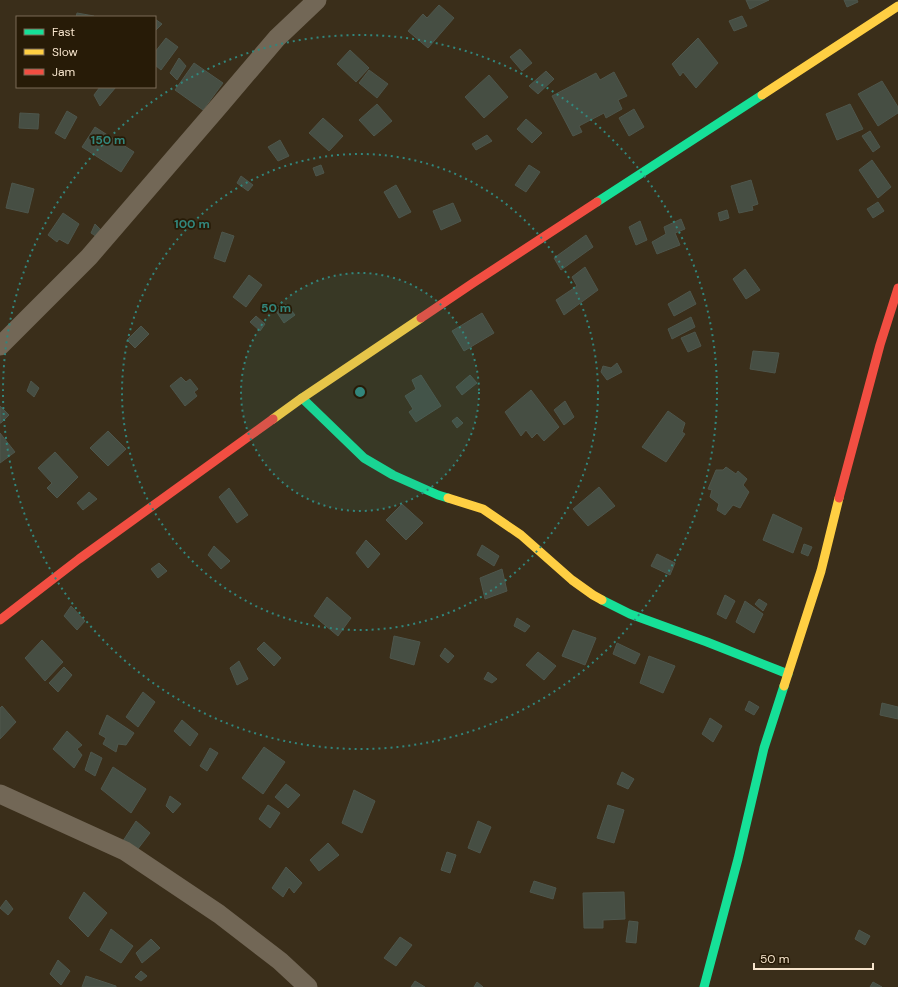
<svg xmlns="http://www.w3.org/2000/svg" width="898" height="987" font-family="'DM Sans',sans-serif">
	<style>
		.building { fill: #464e43; stroke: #4e564c }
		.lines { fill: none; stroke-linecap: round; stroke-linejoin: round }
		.street { stroke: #726756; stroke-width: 19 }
		.fast { stroke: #16e098; stroke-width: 9 }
		.slow { stroke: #ffcf43; stroke-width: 9 }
		.jam { stroke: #f24e42; stroke-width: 9 }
		.ring { fill: none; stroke: #32867c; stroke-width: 2; stroke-dasharray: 2 4 }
		.centre { fill: #32867c; stroke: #271b07; stroke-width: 2 }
		.ring-label { font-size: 12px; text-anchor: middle; font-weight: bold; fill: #32867c; stroke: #271b07; stroke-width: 3.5; stroke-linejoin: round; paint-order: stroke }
	</style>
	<rect width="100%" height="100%" fill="#3a2e1a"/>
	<path class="building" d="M746,0H769L750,9Z
		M844,0H857L858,2L847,7Z
		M439,5L454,18L428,48L408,31L423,14L427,18Z
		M77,13L94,16V17H76Z
		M742,16L747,26L734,31L729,21Z
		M155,19L162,24L155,31Z
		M166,38L178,47L161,70L155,65V52Z
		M698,38L718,63L696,88L683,72L680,76L672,64Z
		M520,49L532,63L522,71L510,57Z
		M350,50L369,68L356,82L337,64Z
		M179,58L186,66L177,80L170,73Z
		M194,63L223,83L203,110L175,90Z
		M369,70L388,84L377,98L359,83Z
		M546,71L554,79L538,94L529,86Z
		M614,72L627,96L618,100L622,109L606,118L604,113L579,126L582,132L573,136L552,96L596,73L600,80Z
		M489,75L508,97L484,118L465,97Z
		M882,81L898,107V113L878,126L858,94Z
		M100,87H116L100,106L94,95Z
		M377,104L392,121L374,136L359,120Z
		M850,104L863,129L837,140L826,114Z
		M634,109L644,127L629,136L619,118Z
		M67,111L77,117L65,139L55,133Z
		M20,113L39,114L38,129L19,128Z
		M323,118L343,136L329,151L309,133Z
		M526,119L542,133L532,143L517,129Z
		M95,127L134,152L121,172L82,147Z
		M870,131L880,147L873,152L862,136Z
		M487,135L492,141L476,150L472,144Z
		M280,140L289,156L278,161L268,147Z
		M872,160L891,187L878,198L859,170Z
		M321,165L324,173L316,176L313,168Z
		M529,165L540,172L526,192L515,185Z
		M241,176L253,185L248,191L237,183Z
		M751,180L758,204L752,206L753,210L739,213L731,186Z
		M12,183L34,189L28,213L6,208Z
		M396,185L411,212L399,218L384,192Z
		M878,202L884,211L873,218L867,209Z
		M453,203L461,221L441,230L433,211Z
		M727,210L729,218L720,221L718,213Z
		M63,213L79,224L68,244L59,239L57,242L48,235Z
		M681,219L685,229L675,233L680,245L657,254L652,242L666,234L664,227Z
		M640,221L647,240L636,245L629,227Z
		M95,224L103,232L97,237L91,233Z
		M222,232L234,236L225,262L214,258Z
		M586,235L593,247L561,270L554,258Z
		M585,267L598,290L564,315L556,300L577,286L572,277Z
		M745,269L760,290L746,299L733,279Z
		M249,275L262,285L246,307L233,297Z
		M690,291L696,304L674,316L668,304Z
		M286,304L295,315L284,323L276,311Z
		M482,313L494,333L464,351L452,331Z
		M256,316L265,324L260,331L250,322Z
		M691,317L695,327L672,339L668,329Z
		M141,326L149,334L135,348L127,340Z
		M695,332L701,346L688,352L681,338Z
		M753,351L779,353L775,373L750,369Z
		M617,363L622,372L607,380L601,372L603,366L611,368Z
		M421,375L441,406L416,422L409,412L413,409L405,396L416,389L412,380Z
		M470,375L477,383L462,395L456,387Z
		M181,377L186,382L190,379L198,389L194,392L197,396L185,406L170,386Z
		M31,381L39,388L34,397L27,391Z
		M531,390L559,427L544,441L537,433L532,438L526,430L521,436L505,412Z
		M565,401L574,417L564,425L554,410Z
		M0,406L9,415L1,423H0Z
		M668,411L685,423L682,432L685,434L666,462L642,447Z
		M457,417L463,423L457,428L452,421Z
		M108,431L126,449L108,466L90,448Z
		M0,433L15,452L0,463Z
		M55,452L78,477L57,498L47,488L52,483L38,468Z
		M726,467L736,474L738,471L747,479L743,485L749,492L740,508L733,505L725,515L717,510L719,504L710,497L712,490L708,489L716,470H723Z
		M599,487L615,506L588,526L573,509Z
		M229,488L248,515L237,523L219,497Z
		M89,492L97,499L83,510L77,503Z
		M402,504L423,523L406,540L386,520Z
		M773,514L802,528L793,553L763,540Z
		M366,540L380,554L368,568L356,553Z
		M804,544L812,547L808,556L801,553Z
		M482,545L499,556L494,566L477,555Z
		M214,546L230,561L221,569L208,555Z
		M657,554L675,563L670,575L651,566Z
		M159,563L167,571L158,578L151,569Z
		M502,569L507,591L485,599L480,578Z
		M725,595L735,601L726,619L717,614Z
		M327,597L351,618L338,636L314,616Z
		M759,599L767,604L763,611L755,604Z
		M745,601L763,614L754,633L736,622Z
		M71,606L85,621L77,630L64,616Z
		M517,618L530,626L525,632L514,626Z
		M573,630L596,638L585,665L562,656Z
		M394,636L420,642L414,665L390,658Z
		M42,640L63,662L45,681L25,658Z
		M264,642L281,658L274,666L257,649Z
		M617,643L640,654L635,664L613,654Z
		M445,648L454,656L448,663L440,656Z
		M538,652L556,666L544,680L526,665Z
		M649,656L675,666L663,693L640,683Z
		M239,661L248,679L237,685L230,668Z
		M64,667L72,675L58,692L49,683Z
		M488,672L497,679L492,683L484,679Z
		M143,692L155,702L138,727L126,717Z
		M749,701L759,707L754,715L745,710Z
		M882,703L898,707V719L880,715Z
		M2,706L16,722L0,739V708Z
		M107,715L134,733L126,745L118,744L116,752L103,744L106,738L99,734Z
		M710,718L722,726L713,742L702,734Z
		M182,720L198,734L190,746L174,731Z
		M67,731L82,745L77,749L82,755L74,768L53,749Z
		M264,747L285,762L263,794L242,778Z
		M210,748L218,753L207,771L200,766Z
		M91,752L102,758L95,776L85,770Z
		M113,767L146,789L131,813L101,789Z
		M622,772L634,779L628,789L617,784Z
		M286,784L300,795L288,808L275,797Z
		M354,790L375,801L362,833L342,823Z
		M170,796L181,804L173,813L166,806Z
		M268,805L280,813L270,828L259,819Z
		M608,805L624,810L614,843L597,838Z
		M136,821L150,833L134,854L121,844Z
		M478,821L491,827L480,853L468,848Z
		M328,843L339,855L319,871L310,860Z
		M447,852L456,855L450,873L441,870Z
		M286,867L302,883L294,893L289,887L283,897L272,888Z
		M534,881L556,888L553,899L530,892Z
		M84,892L107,913L88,937L69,918Z
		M624,892L625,919L603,920V928H584L583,893Z
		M6,900L13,909L8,915L0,908Z
		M629,921L638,922L636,943L626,942Z
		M111,929L133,946L121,963L100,950Z
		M859,930L870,936L865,945L855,939Z
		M400,937L412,945L396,966L384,958Z
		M151,939L160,948L142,963L136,953Z
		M58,960L70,971L61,985L50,974Z
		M141,971L147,976L141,981L135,977Z
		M86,976L116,986V987H82Z
		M415,981L425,987H411Z
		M477,982L483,987H474Z
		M873,982L882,987H870Z"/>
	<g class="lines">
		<path class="street" d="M0,346L89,257L220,105L277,38L317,0
			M0,794L125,851L219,914L280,961L308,987"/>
		<path class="fast" d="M597,202L762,95
			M302,398L364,458L393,475L438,495L448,498
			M602,600L630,614L707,642L788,674
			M704,987L738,859L764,748L784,686"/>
		<path class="slow" d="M762,95L898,6
			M273,419L302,398L421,318
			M448,498L483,509L521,535L572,580L593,595L602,600
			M784,686L821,571L839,498"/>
		<path class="jam" d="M421,318L473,283L597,202
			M839,498L880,345L898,288
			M0,620L79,559L273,419"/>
	</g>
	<circle cx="360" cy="392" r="119" fill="#32867c" fill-opacity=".12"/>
	<g class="ring">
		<circle cx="360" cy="392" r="119"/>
		<circle cx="360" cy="392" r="238"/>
		<circle cx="360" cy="392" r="357"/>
	</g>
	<circle cx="360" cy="392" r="6" class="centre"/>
	<g class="ring-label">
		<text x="108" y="144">150 m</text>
		<text x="192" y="228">100 m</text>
		<text x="276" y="312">50 m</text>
	</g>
	<rect x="16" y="16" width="140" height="72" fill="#271b07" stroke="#7a6b56"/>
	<rect x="24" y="29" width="20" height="6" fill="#16e098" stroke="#7a6b56"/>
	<text x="52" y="36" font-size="12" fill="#f6e4cc">Fast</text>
	<rect x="24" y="49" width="20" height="6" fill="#ffcf43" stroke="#7a6b56"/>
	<text x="52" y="56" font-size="12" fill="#f6e4cc">Slow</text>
	<rect x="24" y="69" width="20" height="6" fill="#f24e42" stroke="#7a6b56"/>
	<text x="52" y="76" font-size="12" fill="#f6e4cc">Jam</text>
	<path d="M754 963v6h119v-6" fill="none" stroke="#f6e4cc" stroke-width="2"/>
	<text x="760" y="963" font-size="12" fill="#f6e4cc" stroke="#271b07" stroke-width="3" paint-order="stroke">50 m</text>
</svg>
